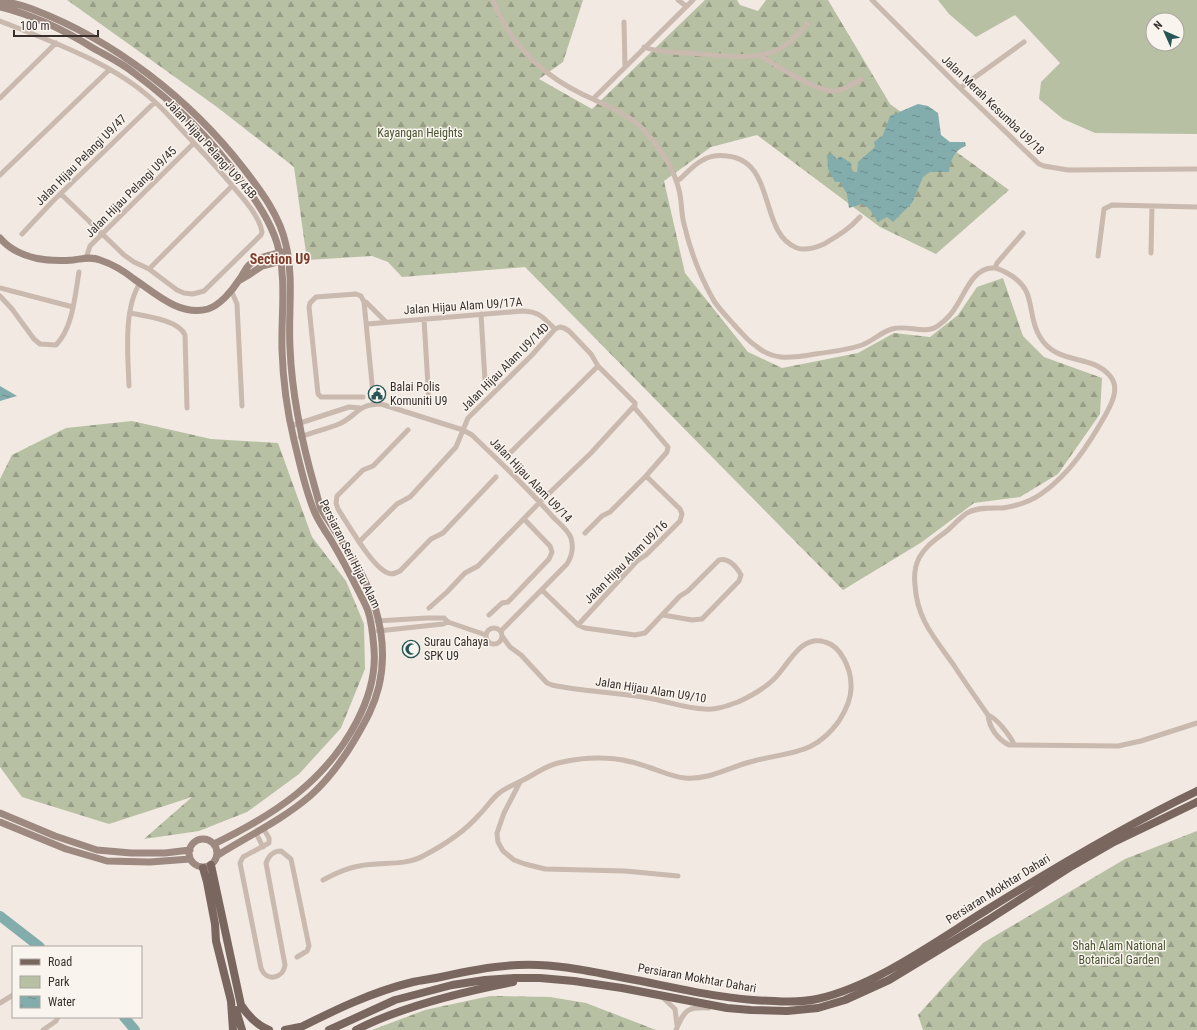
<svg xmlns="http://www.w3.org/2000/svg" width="1197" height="1030" font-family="'Roboto Condensed',sans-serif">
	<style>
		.green { fill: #b7c0a3; fill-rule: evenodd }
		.forest { fill: url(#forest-firs) }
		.water { fill: url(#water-ripples) }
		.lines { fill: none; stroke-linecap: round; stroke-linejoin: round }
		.river { stroke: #83acac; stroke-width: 10 }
		.street { stroke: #c9b9ae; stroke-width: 5 }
		.secondary { stroke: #9d8980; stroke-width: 7 }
		.primary { stroke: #79665f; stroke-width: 8 }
		.labels { text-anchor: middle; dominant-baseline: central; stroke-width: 3; stroke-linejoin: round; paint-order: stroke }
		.street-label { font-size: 12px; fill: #382f2c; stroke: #f9f4ee }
		.park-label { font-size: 12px; fill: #495432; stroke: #f9f4ee }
		.poi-label { font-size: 12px; fill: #382f2c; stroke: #f9f4ee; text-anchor: start }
		.quarter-label { font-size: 14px; font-weight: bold; fill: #803d2c; stroke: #f9f4ee }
	</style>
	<defs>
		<pattern id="forest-firs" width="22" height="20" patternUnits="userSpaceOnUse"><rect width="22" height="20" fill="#b7c0a3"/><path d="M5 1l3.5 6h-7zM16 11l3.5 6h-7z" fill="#969c85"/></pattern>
		<pattern id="water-ripples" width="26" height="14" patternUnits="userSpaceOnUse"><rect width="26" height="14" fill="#83acac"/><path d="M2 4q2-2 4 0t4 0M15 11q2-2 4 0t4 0" fill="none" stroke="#6c8c8c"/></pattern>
	</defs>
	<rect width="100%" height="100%" fill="#f1e9e2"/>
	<path class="green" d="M938,0H1197V134L1095,133L1063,119L1039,99L1041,82L1060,63L1015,15L976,37L949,14ZM1153,20H1177V44H1153Z"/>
	<path class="forest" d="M67,0H583L563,62L539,79L592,109L705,0H737L740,5L758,11L766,0H828L890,104L1009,190L936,254L880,227L757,135L711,147L664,181L685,273L748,352L782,368L858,353L894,333L930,337L958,315L977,287L1003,278L1023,336L1044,357L1102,378L1100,414L1058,474L1020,497L974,503L922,542L843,590L525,267L402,277L388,262L372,256L307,260L294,167L217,107Z
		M132,421L211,439L278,443L312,537L346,581L364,624L365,669L341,728L299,774L247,812L199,831L144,839L192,797L109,824L22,797L0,767V479L12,455L66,428Z
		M1197,831V1030H923L918,1015L983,943L1125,859Z
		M490,996L550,997L586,1003L656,1030H372L425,1010Z"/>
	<path class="water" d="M918,104L928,106L938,113L941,135L950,142H965L966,146C954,150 950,161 949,172H930L923,177L912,203L893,222L887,217L878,222C872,214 872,209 862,204L849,208L847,194L840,182H835L828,169L827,155L832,154L837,159L840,156L851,163L852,170L854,172H857L858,162L875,147L874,142L883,135L890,116Z
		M0,386L17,396L0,401Z"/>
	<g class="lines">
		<path class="river" d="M0,916L40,947
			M124,1017L135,1030"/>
		<path class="street" d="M493,0C509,42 540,73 580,93C602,104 628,113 645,131C660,148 674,168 679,190C682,201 681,213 684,224C690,250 701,278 714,301C720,310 729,319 736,327C743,334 748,341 756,346C763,352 772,356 781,357C792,358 804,356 815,354C831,352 847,350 862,345C873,341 881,332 892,329C908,324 925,336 939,325C946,320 953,312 957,305C966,291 974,267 994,268C998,268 1003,271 1007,273C1039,290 1025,313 1040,337C1057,366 1091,353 1110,376C1120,387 1112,403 1106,414C1089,444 1070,474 1041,494C1031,501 1016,506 1003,508C992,508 979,507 969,512C961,516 955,524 948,530C937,539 926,545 919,558C915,566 914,576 915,585C917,619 934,637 953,664C964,681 976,698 988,715C997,718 1010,736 1014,744
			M678,0L686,6
			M872,0L960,88L1039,164L1044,166L1068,170L1197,169
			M0,21C53,42 113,63 155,102C164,110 172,119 180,128C195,144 210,160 225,177C237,192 259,213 262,232L261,235L204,291L193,294L184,293L177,290L149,269L134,262L124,255L61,194
			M624,22L625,67
			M644,47C658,53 675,52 689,53C715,55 743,60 769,53C783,50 798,35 807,24
			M759,55C776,65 816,92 835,91C845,90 853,84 861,79
			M960,88L1024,42
			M0,98L56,43
			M593,99L693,0
			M0,175L109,70
			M676,181L680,179C687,173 694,164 703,160C710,156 719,155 727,156C777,161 758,233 797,248C806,251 815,248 824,244C839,235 848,230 860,217
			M22,234L52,202L155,102
			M1151,253L1152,206
			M1098,256L1104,209L1112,205L1197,207
			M86,258L90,246L194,143
			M995,268L997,263L1023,233
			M149,269L232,186
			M0,288L73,307
			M231,290L237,304L242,406
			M0,296L12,309L34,339L40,344L56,345C73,328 75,295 79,272
			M364,302H366L386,322
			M130,313C145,316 179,320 185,335L187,408
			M481,314L485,381
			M424,319L429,402
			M367,324L523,311C541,312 543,318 555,329
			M129,386C128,357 123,309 140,283
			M363,397H321L318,394L309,307L310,303L316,297L356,294L361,296L364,302L374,404
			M291,426L349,407L360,408
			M408,430L373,466L363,470L337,496L336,503L338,509C348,524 372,567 388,573C392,575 396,573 400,571L431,539L443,533L496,477
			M300,437C313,432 327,429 339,424C357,416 357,404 381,404L463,430L472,435C500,462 528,488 553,517C559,523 568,530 571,538C574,548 572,556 567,564L501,631
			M511,452L598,366
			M585,533L602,516L610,512L646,476L667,452L668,447L634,407
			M359,542L397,504L410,497L456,447L468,418L532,355L555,329L560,327L564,328L569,331L591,354L598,366L635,403V405L591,453L540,502L478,566L465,573L447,592L429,608
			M542,590L578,625L585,628L635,635L645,633L680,596L688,591L719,560C728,557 737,567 741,575L739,581L702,619L692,620L663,615
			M489,615L502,603L508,602L549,559L552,552L550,546L524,519
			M377,621L427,618H444L448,622L486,635
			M578,625L637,561L646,555L680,521L682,514L680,509L646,476
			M486 636a8 8 0 1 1 16 0a8 8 0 1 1-16 0Z
			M378,631L443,624L448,622
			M988,715C989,727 997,739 1009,745L1118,746L1141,741L1197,723
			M520,782L504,813L497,833L498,842L503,851L514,860L525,864L545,869L625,871L678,876
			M263,828L269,838V843L243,857L240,863L261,968C266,982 283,979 285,965L266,863C269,855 273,851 281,851L291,859L309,946L307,951L297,957
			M256,833L263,847
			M323,880C334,874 346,868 359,866C382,861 404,867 425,855C444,845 464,832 479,815C486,808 491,800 498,794C505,788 512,786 519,782C533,776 542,767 558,763C588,756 619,756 648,767C661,771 672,777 685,778C709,780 727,768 750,762C788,751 813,757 839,721C846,710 852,698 851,685C851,669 841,646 825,642C801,634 789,664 774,679C764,689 751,696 738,702C727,706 716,710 705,709C686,709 667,701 648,698C617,692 584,692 552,685L547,683L521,655L510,647L502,636
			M662,997L675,1009L677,1025
			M0,1003L13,995
			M43,1030L56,1021L58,1017
			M676,1030C685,1009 687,1007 709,1008"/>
		<path class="secondary" d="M0,0C11,3 22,5 32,9C114,40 190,99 244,169C261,191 280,216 286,245C294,279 288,313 290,348C292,396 302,443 315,488C317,495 319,503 321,509C324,514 327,519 330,523C338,536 346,548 354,560C376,598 389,642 379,686C374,707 365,722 354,741C342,761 328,780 310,796C282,820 248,836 218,855
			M0,7C33,15 64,30 93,48C107,56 122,63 134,73C176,104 213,141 243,183C257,202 270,221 277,243C287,278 281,315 282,350C283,380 287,411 294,440C300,464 305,490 315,513C319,522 325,531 331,540C341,557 350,574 359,592C362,598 366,605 368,611C372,623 373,636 374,649C376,674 369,698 357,721C326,781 274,815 214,844
			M0,238C18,259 47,262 73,260C82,259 91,256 100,260C112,264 124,271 134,279C155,293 180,317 208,309C220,305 232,291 239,280C243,275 244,270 249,265C257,257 272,255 282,252
			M240,280L247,276L262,266L285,260
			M0,813L55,836L97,850L131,853H165L190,850
			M0,822L66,849L107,861L150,862L190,859
			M189 853a14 14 0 1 1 28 0a14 14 0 1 1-28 0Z"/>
		<path class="primary" d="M211,865L241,1005C248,1016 257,1025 269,1030
			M203,868L207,882L215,924L216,941L231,1001L233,1030
			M236,1010L242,1030
			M285,1030L300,1027
			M295,1030C333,1011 371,992 413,982C422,980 432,979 441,977C467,971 492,966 518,965C553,963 590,971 625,978C674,987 723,1000 774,1001C788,1002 803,1002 817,999C875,986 935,942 985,911C1054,868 1124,826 1197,791
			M329,1030L395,1000L452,985L485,980L514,978H540L574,981L622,988L727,1008L751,1010L787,1011L818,1008L845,1000L889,980L988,920L1072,866L1112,843L1197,802
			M356,1030C402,1006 462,992 513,982"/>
	</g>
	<defs>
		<symbol id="civic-ring" viewBox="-11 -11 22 22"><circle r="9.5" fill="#f9f4ee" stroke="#255556" stroke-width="1.5"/><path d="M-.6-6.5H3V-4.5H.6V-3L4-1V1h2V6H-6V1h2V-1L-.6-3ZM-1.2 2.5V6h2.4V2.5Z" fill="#255556"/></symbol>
		<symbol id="mosque-ring" viewBox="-11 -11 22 22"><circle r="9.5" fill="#f9f4ee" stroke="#255556" stroke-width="1.5"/><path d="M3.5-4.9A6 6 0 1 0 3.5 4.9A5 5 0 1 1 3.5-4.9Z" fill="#255556"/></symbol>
	</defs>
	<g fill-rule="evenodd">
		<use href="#civic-ring" x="367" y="384" width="20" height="20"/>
		<use href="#mosque-ring" x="401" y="639" width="20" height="20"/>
	</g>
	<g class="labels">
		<g class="street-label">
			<text transform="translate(993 105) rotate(44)">Jalan Merah Kesumba U9/18</text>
			<text transform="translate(211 149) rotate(48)">Jalan Hijau Pelangi U9/45B</text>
			<text transform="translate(81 160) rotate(-45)">Jalan Hijau Pelangi U9/47</text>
			<text transform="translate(131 192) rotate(-45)">Jalan Hijau Pelangi U9/45</text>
			<text transform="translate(463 306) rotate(-4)">Jalan Hijau Alam U9/17A</text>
			<text transform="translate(505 367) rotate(-45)">Jalan Hijau Alam U9/14D</text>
			<text transform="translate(531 480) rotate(46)">Jalan Hijau Alam U9/14</text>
			<text transform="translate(350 554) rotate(63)">Persiaran Seri Hijau Alam</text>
			<text transform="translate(626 562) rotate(-45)">Jalan Hijau Alam U9/16</text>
			<text transform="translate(651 690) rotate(9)">Jalan Hijau Alam U9/10</text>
			<text transform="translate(998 889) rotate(-32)">Persiaran Mokhtar Dahari</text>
			<text transform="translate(697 978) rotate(10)">Persiaran Mokhtar Dahari</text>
		</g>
		<g class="park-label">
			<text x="420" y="133">Kayangan Heights</text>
			<text x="1119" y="946">Shah Alam National<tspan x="1119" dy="14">Botanical Garden</tspan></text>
		</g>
		<g class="poi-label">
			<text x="390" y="387">Balai Polis<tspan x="390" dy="14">Komuniti U9</tspan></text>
			<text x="424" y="642">Surau Cahaya<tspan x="424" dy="14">SPK U9</tspan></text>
		</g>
		<g class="quarter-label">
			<text x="280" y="259">Section U9</text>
		</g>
	</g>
	<rect x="12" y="946" width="130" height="72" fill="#f9f4ee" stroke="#aca5a0"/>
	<rect x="20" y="959" width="20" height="6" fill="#79665f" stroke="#aca5a0"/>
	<text x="48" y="966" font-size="12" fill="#382f2c">Road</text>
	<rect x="20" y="976" width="20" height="12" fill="#b7c0a3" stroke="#aca5a0"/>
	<text x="48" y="986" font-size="12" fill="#382f2c">Park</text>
	<rect x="20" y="996" width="20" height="12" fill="url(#water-ripples)" stroke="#aca5a0"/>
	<text x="48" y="1006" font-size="12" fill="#382f2c">Water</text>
	<g transform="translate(1165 32) rotate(315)"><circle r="19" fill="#f9f4ee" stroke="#aca5a0"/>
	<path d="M0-3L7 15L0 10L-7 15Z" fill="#255556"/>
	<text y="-6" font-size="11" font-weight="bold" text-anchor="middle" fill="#382f2c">N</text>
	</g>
	<path d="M14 30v6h84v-6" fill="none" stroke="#382f2c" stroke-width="2"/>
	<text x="20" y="30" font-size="12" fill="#382f2c" stroke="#f9f4ee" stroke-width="3" paint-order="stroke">100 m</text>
</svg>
